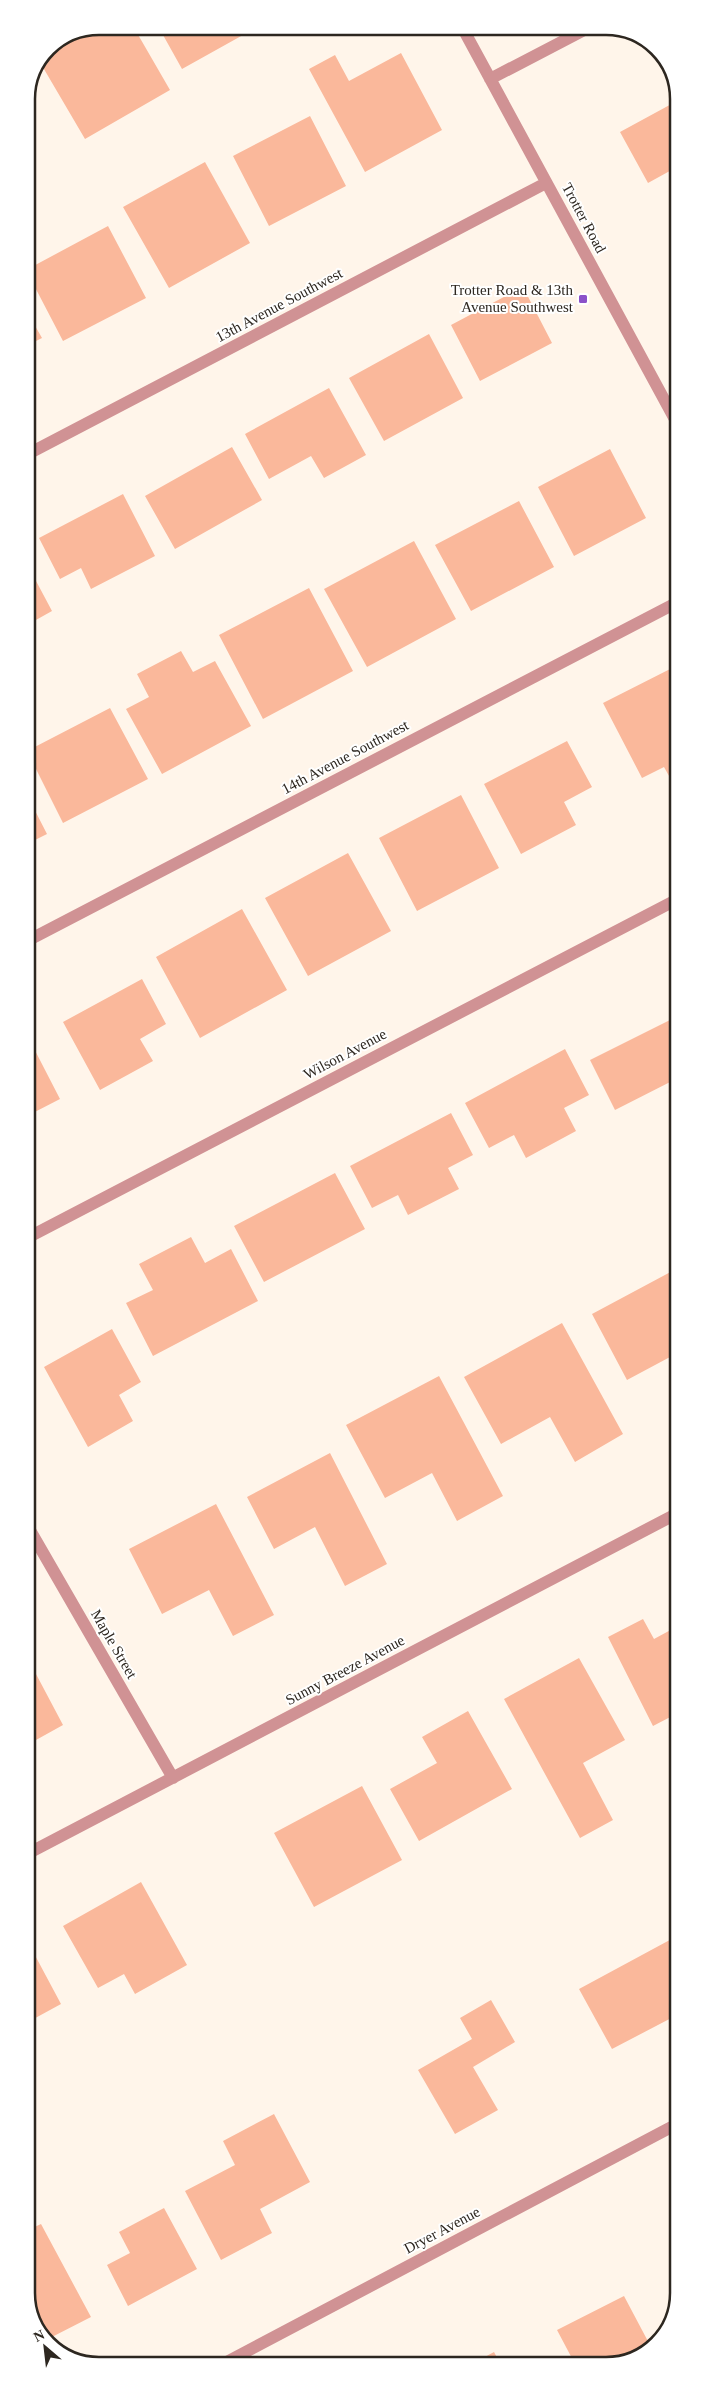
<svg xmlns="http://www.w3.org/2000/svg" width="705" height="2392" font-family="'Times New Roman',serif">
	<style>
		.building { fill: #fab89b }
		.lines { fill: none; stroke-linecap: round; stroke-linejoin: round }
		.minor { stroke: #d09294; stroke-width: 12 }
		.tertiary { stroke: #d09294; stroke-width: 12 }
		.poi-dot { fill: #8b51c9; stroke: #fff; stroke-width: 2 }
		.labels { text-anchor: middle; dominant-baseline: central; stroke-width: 4; stroke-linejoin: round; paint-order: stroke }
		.street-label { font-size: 15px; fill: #2d2720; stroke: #fff }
		.poi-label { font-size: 15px; fill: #2d2720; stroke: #fff; text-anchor: end }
		.rim { fill: none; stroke: #2d2720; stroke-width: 2.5 }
	</style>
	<rect width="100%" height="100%" fill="#fff5ea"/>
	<path class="building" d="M98,26H133L170,90L85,139L41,64L48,47Z
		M158,26H259L182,69Z
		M401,53L442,130L365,172L309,69L335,55L349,81Z
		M677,101V167L648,183L620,132Z
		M310,116L346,186L269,226L233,156Z
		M205,162L250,243L169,288L123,207Z
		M108,226L146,298L63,341L26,270Z
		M523,287L552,343L480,381L451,325Z
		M26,310L42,338L26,346Z
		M429,334L463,398L384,441L349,378Z
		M329,388L366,455L324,478L311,456L269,479L245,434Z
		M232,447L262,500L175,549L145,496Z
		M610,449L646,518L574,556L538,487Z
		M123,494L155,556L91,589L81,568L60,579L39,538Z
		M519,501L554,567L471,611L435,545Z
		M414,541L456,619L367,667L324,589Z
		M27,564L52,611L27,625Z
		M309,588L353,671L263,719L219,635Z
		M181,651L193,672L215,661L251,726L162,774L126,709L149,697L137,674Z
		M678,665V792L664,767L642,778L603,703Z
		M110,708L148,779L63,823L27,751Z
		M567,741L592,787L564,802L576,825L521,854L484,784Z
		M27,795L47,834L27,844Z
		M461,795L499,868L417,911L379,838Z
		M348,853L391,931L308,976L265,898Z
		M242,909L287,990L200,1038L156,957Z
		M142,979L166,1024L140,1039L153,1061L100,1090L63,1022Z
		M678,1016V1078L615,1110L590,1060Z
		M27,1035L60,1099L27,1116Z
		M565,1049L589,1095L564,1108L576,1131L526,1158L514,1135L489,1148L465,1103Z
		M451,1113L473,1155L448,1168L459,1189L408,1215L398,1195L372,1208L350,1166Z
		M335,1173L365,1229L264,1282L234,1226Z
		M191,1237L205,1263L231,1249L258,1301L153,1356L126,1303L153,1290L139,1264Z
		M678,1268V1372L670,1357L627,1380L592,1314Z
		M562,1323L623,1434L575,1462L550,1417L501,1444L464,1377Z
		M112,1329L141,1382L119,1395L133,1421L88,1447L44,1367Z
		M439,1376L503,1496L457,1521L432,1473L385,1498L346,1425Z
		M330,1453L387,1564L345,1586L315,1527L274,1549L247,1497Z
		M216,1504L274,1615L233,1636L209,1590L162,1614L129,1549Z
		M643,1619L654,1639L678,1626V1713L653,1726L608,1637Z
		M27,1657L63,1725L27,1745Z
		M579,1658L625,1740L583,1763L613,1820L580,1838L504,1699Z
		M468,1711L512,1789L419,1841L390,1789L437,1763L422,1737Z
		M362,1786L402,1860L314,1907L274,1833Z
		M141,1882L187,1965L135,1994L124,1974L98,1988L63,1926Z
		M679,1935V2014L612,2049L579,1989Z
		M30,1946L61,2004L28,2022L27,1947Z
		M491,2000L515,2042L473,2067L498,2110L455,2134L418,2070L472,2039L460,2018Z
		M274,2114L310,2182L260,2209L272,2233L221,2260L185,2191L235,2165L223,2141Z
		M164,2208L197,2269L128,2306L107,2265L130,2253L119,2232Z
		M41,2224L91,2317L46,2340L28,2308V2230Z
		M624,2296L651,2347L621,2364H575L557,2330Z
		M494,2352L501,2365H470Z"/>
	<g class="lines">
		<path class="minor" d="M462,27L678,425
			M490,79L590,27
			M26,455L546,183
			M27,941L678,602
			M27,1238L678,899
			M27,1525L173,1778
			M27,1854L678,1513"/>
		<path class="tertiary" d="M221,2365L679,2123"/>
	</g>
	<rect class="poi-dot" x="578" y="294" width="10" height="10" rx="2.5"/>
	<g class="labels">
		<g class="street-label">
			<text transform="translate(584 218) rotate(62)">Trotter Road</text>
			<text transform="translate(279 305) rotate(-28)">13th Avenue Southwest</text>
			<text transform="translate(345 757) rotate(-28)">14th Avenue Southwest</text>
			<text transform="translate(345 1054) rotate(-28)">Wilson Avenue</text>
			<text transform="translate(114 1644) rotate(60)">Maple Street</text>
			<text transform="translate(345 1670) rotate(-28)">Sunny Breeze Avenue</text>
			<text transform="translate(442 2230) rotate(-28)">Dryer Avenue</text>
		</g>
		<g class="poi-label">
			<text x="573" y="290">Trotter Road &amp; 13th<tspan x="573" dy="17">Avenue Southwest</tspan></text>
		</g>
	</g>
	<path d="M0 0H705V2392H0ZM99 35H606A64 64 0 0 1 670 99V2293A64 64 0 0 1 606 2357H99A64 64 0 0 1 35 2293V99A64 64 0 0 1 99 35Z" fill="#fff" fill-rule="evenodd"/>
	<path class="rim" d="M99 35H606A64 64 0 0 1 670 99V2293A64 64 0 0 1 606 2357H99A64 64 0 0 1 35 2293V99A64 64 0 0 1 99 35Z"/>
	<g transform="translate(45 2347) rotate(332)" stroke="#ffffff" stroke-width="4" paint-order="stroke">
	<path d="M0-4L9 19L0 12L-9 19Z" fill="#2d2720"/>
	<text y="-8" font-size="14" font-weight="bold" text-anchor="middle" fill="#2d2720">N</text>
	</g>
</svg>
